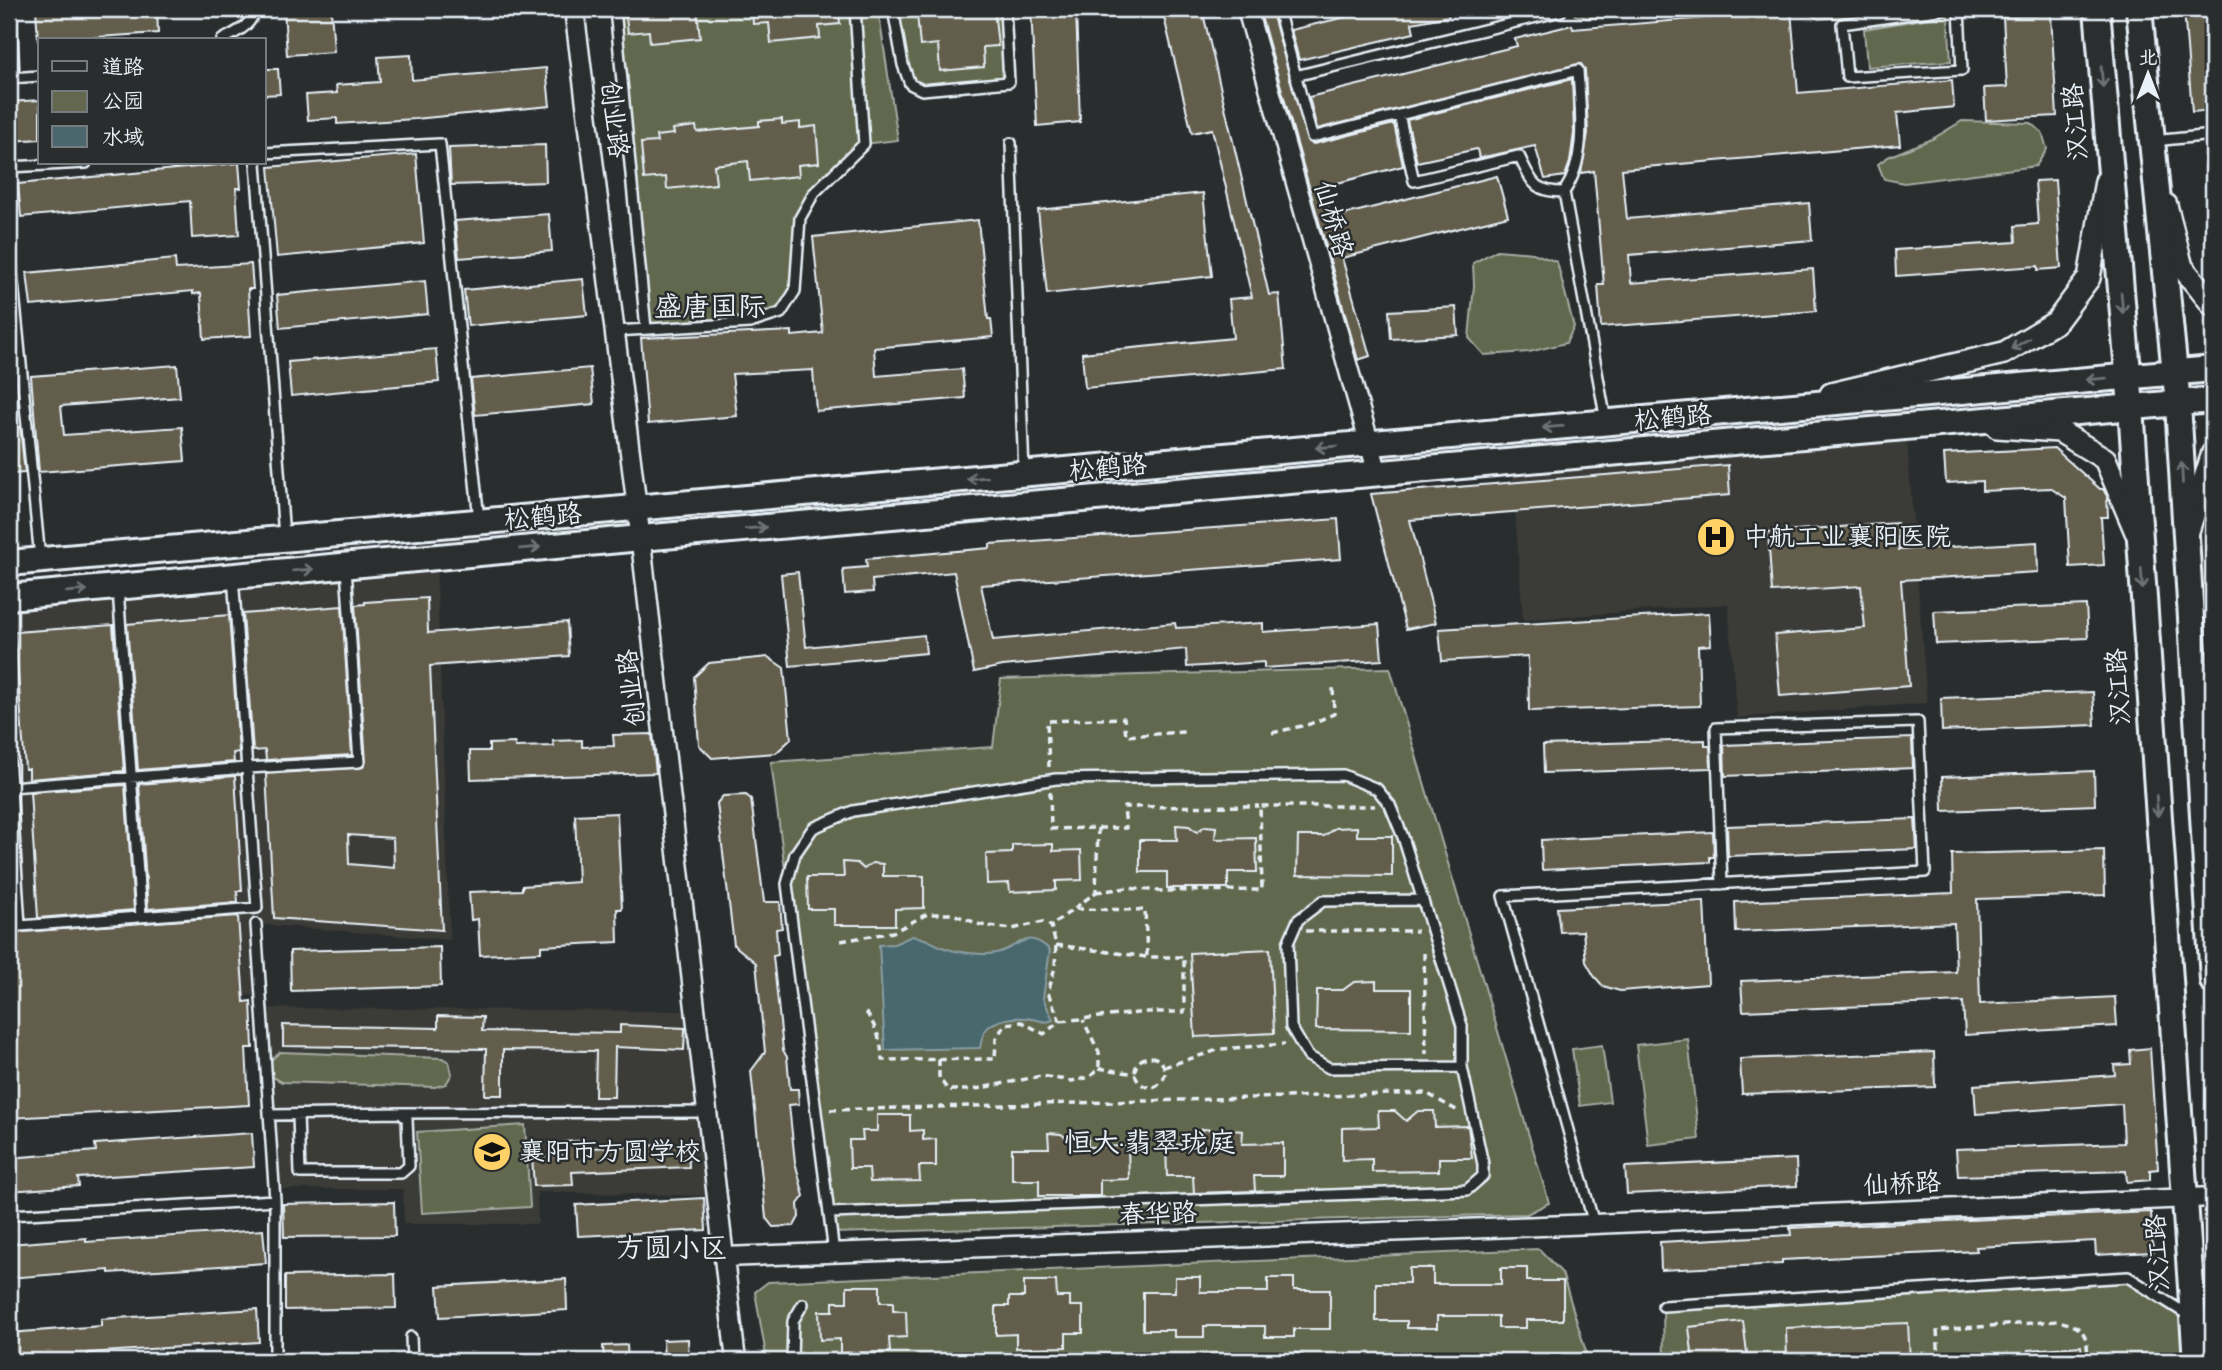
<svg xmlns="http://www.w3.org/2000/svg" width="2222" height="1370" font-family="'Architects Daughter','LXGW WenKai TC',sans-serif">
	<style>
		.built { fill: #3b3b37 }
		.green { fill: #62674e; stroke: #a5aca3; stroke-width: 2 }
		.water { fill: #4a676e; stroke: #899ea5; stroke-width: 2 }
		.building { fill: #635d4c; stroke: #e8f1f8; stroke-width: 2; fill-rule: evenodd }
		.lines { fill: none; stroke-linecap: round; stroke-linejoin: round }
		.service-casing { stroke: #e8f1f8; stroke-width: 14 }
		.minor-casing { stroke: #e8f1f8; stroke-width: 23 }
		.tertiary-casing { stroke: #e8f1f8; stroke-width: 26 }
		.secondary-casing { stroke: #e8f1f8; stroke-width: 30 }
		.path { stroke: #e8f1f8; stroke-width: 3.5; stroke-dasharray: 7 5; stroke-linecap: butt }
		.service { stroke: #2a2d2e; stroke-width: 9 }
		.minor { stroke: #2a2d2e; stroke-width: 18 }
		.tertiary { stroke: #2a2d2e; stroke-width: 21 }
		.secondary { stroke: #2a2d2e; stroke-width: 24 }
		.oneway { stroke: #6c7275 }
		.labels { text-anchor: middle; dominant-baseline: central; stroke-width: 5; stroke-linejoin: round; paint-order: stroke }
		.street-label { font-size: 26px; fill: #e8f1f8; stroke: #2a2d2e }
		.poi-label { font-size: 26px; fill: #e8f1f8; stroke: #2a2d2e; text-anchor: start }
		.neighbourhood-label { font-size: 28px; fill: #e8f1f8; stroke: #2a2d2e }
	</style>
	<rect width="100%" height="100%" fill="#2a2d2e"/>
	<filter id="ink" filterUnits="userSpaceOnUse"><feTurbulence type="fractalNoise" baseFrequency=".0143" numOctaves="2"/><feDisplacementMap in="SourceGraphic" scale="14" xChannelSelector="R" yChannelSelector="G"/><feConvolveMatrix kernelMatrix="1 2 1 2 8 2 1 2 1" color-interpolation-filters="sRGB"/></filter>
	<g filter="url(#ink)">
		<path class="built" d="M1907,440L1927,703L1737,718L1728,604L1523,620L1512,470Z
			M436,557L450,940L257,924L261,995L9,1009V597Z
			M262,1008L695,1011L717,1196L537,1192L538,1224H404L403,1189H275Z"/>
		<path class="green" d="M615,9H878L898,140L864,144L814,193L800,218L795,291L781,313L750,323L646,329Z
			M893,9H1005L1009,82L922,90L910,84Z
			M1570,9H1725L1586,18L1575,15Z
			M1800,9H1876L1873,14L1819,19Z
			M1948,15L1951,61L1867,67L1864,29Z
			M1962,121L2030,123L2042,132L2047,149L2036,166L1904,183L1884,179L1878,164L1888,157L1934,138Z
			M1497,250L1533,253L1557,262L1574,327L1566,343L1529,352L1484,355L1469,338L1474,285L1473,263Z
			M1390,668L1549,1203L1527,1214L832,1233L771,762L993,747L1001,679Z
			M1688,1039L1699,1139L1648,1145L1636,1045Z
			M1602,1045L1610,1102L1580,1106L1572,1049Z
			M280,1052L442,1058L449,1062L452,1074L446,1084L435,1087L282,1082L271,1076L269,1062Z
			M525,1125L530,1207L422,1213L417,1132Z
			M1539,1249L1562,1273L1586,1352L1581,1361H767L755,1292L768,1282Z
			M2128,1277L2193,1318L2196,1361H1664L1663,1306Z"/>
		<path class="water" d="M912,936C925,937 931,942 942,947C953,952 984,956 996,953C1019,948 1026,927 1050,950L1043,998L1053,1020C1044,1024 1041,1020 1032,1019C1017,1016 994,1018 985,1031C982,1035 981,1043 980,1048L885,1050L879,945L894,944Z"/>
		<path class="building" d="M36,9H157L158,33L38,41Z
			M284,9H331L334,52L287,55Z
			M625,9H697L700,38L650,43L649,31L628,33Z
			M752,9H839L840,24L819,26L820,38L771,43L769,23L753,24Z
			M977,9H994L998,46L983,47L984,67L940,71L938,44L920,46L917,14Z
			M1031,9H1076L1080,122L1037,126Z
			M1162,9H1202L1269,295L1279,294L1286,369L1085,388L1082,353L1233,338L1229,299L1252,297L1212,129L1192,133Z
			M1259,9H1271L1308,142L1314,144L1394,124L1403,166L1322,187L1331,218L1497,176L1508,216L1342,258L1370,356L1358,360Z
			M1379,9H1448L1449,16L1412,23L1414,33L1299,60L1291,30Z
			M2184,9H2213V110L2192,112Z
			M1791,11L1798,93L1952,80L1954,107L1897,113L1900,145L1622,169L1627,219L1809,203L1812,240L1629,255L1631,283L1813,269L1816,311L1601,327L1598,285H1604L1594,171L1581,173L1588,133L1585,70L1581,64L1317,129L1309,97L1517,46L1515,39L1572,25L1573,29Z
			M2051,15L2057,116L1986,120L1984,88L2007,87L2003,17Z
			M411,55L412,80L546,68L550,106L415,119L337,124V118L308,120L306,95L337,93L336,85L380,82L378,57Z
			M264,69H278L280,94L264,95Z
			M1572,79L1574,133L1570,162L1565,176L1545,179L1535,146L1479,158L1477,149L1417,162L1407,120Z
			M40,100V139L11,141L9,102Z
			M782,119V124L800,122V128L816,126L819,163L798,165L799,176L750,181L748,161L714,165L716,184L667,189L666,177L644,179L641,143L657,142L656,136L674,134L673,129L696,126L697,132L718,130L759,126V121Z
			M545,145L546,182L451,185L449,148Z
			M416,154L424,243L277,257L269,167Z
			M239,163L241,188H236L239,235L192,238L190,201L21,217L18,184Z
			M2055,180L2061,268L2038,270V266L1896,276L1895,250L2016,242L2015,226L2038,224L2035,181Z
			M1203,193L1212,276L1047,294L1038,210Z
			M549,214L552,251L459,258L455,221Z
			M978,220L988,319H991L993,337L874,348L876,376L962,369L965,398L816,411L813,370L732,374L737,416L648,424L641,338L792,331V336L823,333L813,237Z
			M175,259L176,269L251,264L253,289H248L251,336L204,339L201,293L193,294V291L31,306L27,273Z
			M583,279L587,315L468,326L464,290Z
			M425,281L428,314L280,328L277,295Z
			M1456,307L1458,335L1391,339L1389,311Z
			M436,349L439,382L291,396L288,362Z
			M177,365L180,397L61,406L64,435L182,427L185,461L39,472L31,376Z
			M590,368L594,404L475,415L471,379Z
			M20,427L25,473L9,474V428Z
			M2054,448L2100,489H2103L2107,496L2108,517H2101L2104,565L2070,567L2066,498L2050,488L1982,491V481L1946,483L1944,454Z
			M1728,465L1730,495L1410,520L1436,623L1406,629L1371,494Z
			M1338,519L1341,559L981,585L993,640L1175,623L1176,628L1263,623V632L1379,624L1382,660L1264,668V662L1187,667L1186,649L1003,666L974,672L954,572L872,580L873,592L845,594L843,569L867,567L866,559L990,548V544Z
			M1897,523L1899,550L2037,542L2038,572L1901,580L1909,686L1780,696L1775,635L1865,628L1861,586L1772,592L1768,532Z
			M798,572L806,647L924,635L926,653L790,666L781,574Z
			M427,598L428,633L567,622L569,656L430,666L442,930L274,918L266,774L363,767L366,762L355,605L365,604V602ZM348,835L393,838L394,868L349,864Z
			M2086,605L2088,638L1936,644L1934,611Z
			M342,606L352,755L266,760L265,750L253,751L243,614Z
			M1709,613L1711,645L1698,646L1700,706L1529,711L1528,656L1442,661L1439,629Z
			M229,615L239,752L233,753L234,762L138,770L127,624Z
			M113,625L124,771L29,779V769H25L15,632Z
			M768,657L784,668L791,739L776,753L712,758L699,745L694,677L709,663Z
			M2093,692L2095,725L1942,731L1941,698Z
			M652,734L656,773L471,779L470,751H489V744L515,743V747L554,746L553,741L582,740V747L614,746L613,735Z
			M1912,738L1913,768L1725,776L1724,745Z
			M1705,740V746H1710L1711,768L1544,773L1543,745Z
			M2094,771L2095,805L1943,811L1942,777Z
			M235,776L242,891H237L238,902L148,909L139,784Z
			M125,785L134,910L38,918L30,792Z
			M746,795L751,799L764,902H780L782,928L776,929L778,955L773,956L783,1050L787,1057L790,1089H798L799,1104L789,1105L795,1162L804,1196L798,1204L799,1217L794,1226L773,1227L766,1218L751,1071L765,1052L756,963L734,945L717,803L723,796Z
			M617,813L622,909H617L618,942L541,946V952L480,955L478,919L471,920L469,892L522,890V886L578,882L575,815Z
			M1915,819L1917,849L1728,856L1727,826Z
			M1176,825L1189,826L1197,832L1205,826L1216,827L1215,839L1256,838L1257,872H1228V888H1167V872H1140V840H1177Z
			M1357,827V836H1392V876L1297,875L1298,836H1324L1335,828Z
			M1713,832L1714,857H1710V862L1542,870L1541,840Z
			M1053,844V851L1081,850L1082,880L1056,881V890L1010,892L1009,883L987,884L986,854L1012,853V845Z
			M2104,850L2105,895L1977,899L1980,1004L2115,997L2117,1026L1965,1035L1963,1002L1743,1011L1741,981L1956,972L1954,923L1736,932L1735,902L1953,893L1952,854Z
			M843,862L857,863L864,869L872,863L883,864V876H924V908L895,909V925H834V909H808L807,877H844Z
			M1704,901L1708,984L1620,991L1603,986L1594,976L1586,962L1583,931L1560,932L1557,908Z
			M238,916L244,1002L251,1001L253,1048H246L249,1105L9,1118V933Z
			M440,947L441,986L291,991L290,951Z
			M1270,949L1274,1033L1195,1037L1190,953Z
			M1376,981V989H1411V1030L1316,1029L1317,990H1343L1354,982Z
			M438,1016L483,1017L482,1031L620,1033V1025L685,1028L684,1050L615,1047L614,1097H595L596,1051L503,1050V1095H485L486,1049L283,1046V1025L438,1028Z
			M2150,1048L2158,1169L2150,1170V1180L2127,1182L2126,1171L1958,1176L1956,1149L2124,1143L2122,1104L1976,1114L1974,1085L2115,1075L2114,1065L2131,1064L2130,1050Z
			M1934,1052L1935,1087L1742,1094L1740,1059Z
			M1378,1111H1395L1406,1121L1418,1111H1434L1435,1127L1468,1126L1472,1158H1439V1171L1372,1172V1159L1342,1160V1128L1379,1127Z
			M877,1115H910V1131L923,1130V1140L936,1139V1166H919L920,1181L870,1182L869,1168H850L849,1140H863L862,1131H877Z
			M1202,1129L1216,1130L1224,1136L1231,1130L1243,1131L1242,1144L1283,1143V1176H1254L1255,1191L1194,1193L1193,1176H1167L1166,1145L1203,1144Z
			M252,1133L254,1167L78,1178L79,1186L9,1191V1158L96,1151L95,1144Z
			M1048,1133L1061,1134L1069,1140L1077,1134H1088V1147L1128,1146L1129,1179L1100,1180V1196H1039V1180H1012V1148H1049Z
			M588,1140L589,1148L688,1144L689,1167L572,1172L573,1185L534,1186L532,1157L565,1155V1142Z
			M1796,1159L1797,1186L1627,1194L1625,1167Z
			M704,1198L706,1230L578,1236L576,1205Z
			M394,1202L395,1236L284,1237L283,1204Z
			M2151,1212L2153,1252L2096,1255L2095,1241L1976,1247L1977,1251L1782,1260V1264L1661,1270L1660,1242L1791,1235L1790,1228Z
			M263,1230L266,1263L109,1273V1270L9,1278V1244L86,1238V1242Z
			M1409,1268H1433V1284H1501V1268H1527V1281H1563V1320H1526V1328H1498V1316H1437V1328H1407V1321H1376V1283H1409Z
			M395,1274L396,1308L285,1310V1276Z
			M1175,1277H1200V1292H1268V1278H1294V1290H1330V1329H1294V1337H1265V1326H1204V1337H1174V1330H1143V1292H1175Z
			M566,1279L567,1310L440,1317L438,1286Z
			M1024,1281H1056L1057,1297H1070V1306H1083V1333H1066V1347L1016,1348V1334L996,1335V1306H1009V1297H1024Z
			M847,1286H880V1302H893V1311H906L907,1337L889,1338L890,1352L840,1353V1339L820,1340L819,1311H833V1302H847Z
			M257,1309L259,1342L88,1353L89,1361H9V1333L101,1326V1319Z
			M1743,1321L1748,1361H1693L1689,1327Z
			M1908,1323L1910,1361H1787L1786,1328Z
			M688,1339L689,1361H664L663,1340Z
			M627,1345L628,1361H604L603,1346Z
			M2081,1346L2082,1361H2029L2028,1350Z"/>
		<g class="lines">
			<defs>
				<path id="service" d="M11,9L14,78
					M615,9L646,329
					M893,9L903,65L910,84L922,90L1009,82L1005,9
					M1278,9L1312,137L1578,70C1580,110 1588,157 1564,192L1606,421
					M1944,9L1842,24L1847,77L1962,70L1959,9
					M222,40C236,32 252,26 255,9
					M1295,76L1561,11
					M10,78L40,76
					M1399,115L1414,181L1519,156C1532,182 1533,192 1564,192
					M2153,141L2213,135
					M1011,143L1024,472
					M264,153L440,144L479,520
					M256,163L284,537
					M9,167L86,163
					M9,241L40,559
					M615,331L750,323L781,313L795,291L800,218L814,193L864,144L855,9
					M118,589L141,916
					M9,755L20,926L257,908L233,576
					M11,787L247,768L359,762L346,568
					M1423,900L1323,901L1298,920L1288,943L1291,1027L1308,1056L1329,1068L1462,1067
					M256,924L275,1200V1361
					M401,1113L707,1112
					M270,1115L401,1113L407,1119L409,1166L401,1173H300L298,1115
					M830,1213L1467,1190L1483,1176V1164L1462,1067V1026L1403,837L1390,805L1377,789L1343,775L1056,779L853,811L813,828L795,854L787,884L834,1253
					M9,1215L275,1200
					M1594,1224L1503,896L1925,872L1918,722L1716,728L1722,884
					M1663,1306L2128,1277L2188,1315
					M411,1337L412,1361
					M792,1361L793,1321L803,1304
					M1204,1361L1297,1359L1301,1361"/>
				<path id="minor" d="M574,9L637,508L736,1361
					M1247,9L1378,474
					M724,1257L1594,1224L2213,1197"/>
				<path id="tertiary" d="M2166,205L2182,267L2213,305
					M1831,394L2004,353L2056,322L2089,278L2106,181
					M1997,427L2059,431L2105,459L2136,532
					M2188,531L2213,453"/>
				<path id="secondary" d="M2097,9L2131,407L2196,1361
					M2139,9L2178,404L2213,981
					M9,563L2213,369
					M9,597L641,538L2213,400"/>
			</defs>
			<use href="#service" class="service-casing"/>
			<use href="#minor" class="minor-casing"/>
			<use href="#tertiary" class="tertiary-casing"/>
			<use href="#secondary" class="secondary-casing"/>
			<path class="path" d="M1272,733L1310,724L1334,714L1333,687
				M1049,767L1047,721L1124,718L1126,736L1184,732
				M1050,792L1051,829L1098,828L1096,892L1051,926
				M1098,828H1126L1124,807L1259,806
				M1096,892L1127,888L1161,891L1262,890L1260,806H1375
				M1076,909L1145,910L1147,957
				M1306,931H1417
				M841,941L893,932L927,914H953L981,925L1012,929L1043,922L1051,926L1056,945L1055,967L1048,993L1060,1021L1044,1034L1022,1022L1005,1024L996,1039L995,1059L882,1060C882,1040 875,1025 864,1009
				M1056,945L1147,957H1184V1012H1148L1060,1021
				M1424,953L1426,1054
				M1135 1072a15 15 0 1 1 30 0a15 15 0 1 1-30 0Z
				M939,1059V1078L948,1090H971L1041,1076L1072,1081L1090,1077L1099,1068V1052L1083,1020
				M1164,1067L1221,1049L1285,1044
				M1099,1068L1135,1074
				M830,1110L1426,1093L1458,1111
				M1939,1361L1937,1330L2058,1321C2086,1327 2087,1334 2088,1361"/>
			<use href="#service" class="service"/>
			<use href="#minor" class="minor"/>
			<use href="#tertiary" class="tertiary"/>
			<use href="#secondary" class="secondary"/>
		</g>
		<defs><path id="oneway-shaft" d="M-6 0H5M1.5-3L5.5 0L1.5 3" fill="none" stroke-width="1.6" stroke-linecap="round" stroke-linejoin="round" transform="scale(1.75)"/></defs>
		<g class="oneway">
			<use href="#oneway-shaft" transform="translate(2102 77) rotate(85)"/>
			<use href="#oneway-shaft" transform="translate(2122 303) rotate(85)"/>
			<use href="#oneway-shaft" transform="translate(2020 344) rotate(149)"/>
			<use href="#oneway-shaft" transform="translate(2096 379) rotate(175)"/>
			<use href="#oneway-shaft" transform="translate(1553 427) rotate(175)"/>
			<use href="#oneway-shaft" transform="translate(1326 447) rotate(175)"/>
			<use href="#oneway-shaft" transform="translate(2182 473) rotate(-93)"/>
			<use href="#oneway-shaft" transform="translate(977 478) rotate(175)"/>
			<use href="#oneway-shaft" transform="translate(756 528) rotate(-5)"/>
			<use href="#oneway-shaft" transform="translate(530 548) rotate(-5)"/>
			<use href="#oneway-shaft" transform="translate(303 570) rotate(-5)"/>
			<use href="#oneway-shaft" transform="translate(2142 579) rotate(86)"/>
			<use href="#oneway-shaft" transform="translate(77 591) rotate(-5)"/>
			<use href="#oneway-shaft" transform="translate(2157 806) rotate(86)"/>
		</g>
	</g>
	<defs>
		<symbol id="hospital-disc" viewBox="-11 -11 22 22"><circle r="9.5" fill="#ffd166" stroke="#2a2d2e"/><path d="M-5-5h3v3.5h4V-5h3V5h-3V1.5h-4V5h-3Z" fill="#111"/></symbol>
		<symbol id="school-disc" viewBox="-11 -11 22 22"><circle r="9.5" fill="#ffd166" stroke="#2a2d2e"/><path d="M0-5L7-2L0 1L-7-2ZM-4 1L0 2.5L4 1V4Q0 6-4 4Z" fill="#111"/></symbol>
	</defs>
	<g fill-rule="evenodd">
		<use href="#hospital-disc" x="1694" y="515" width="44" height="44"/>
		<use href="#school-disc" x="470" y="1130" width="44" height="44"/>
	</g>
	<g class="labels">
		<g class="street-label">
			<text transform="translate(614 119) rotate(83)">创业路</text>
			<text transform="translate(2076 122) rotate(-95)">汉江路</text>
			<text transform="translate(1333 219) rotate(74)">仙桥路</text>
			<text transform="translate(1673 418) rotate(-5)">松鹤路</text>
			<text transform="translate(1108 468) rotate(-5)">松鹤路</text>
			<text transform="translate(543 517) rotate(-5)">松鹤路</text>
			<text transform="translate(2119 687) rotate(-94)">汉江路</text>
			<text transform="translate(632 688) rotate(-97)">创业路</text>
			<text transform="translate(1902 1184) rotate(-3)">仙桥路</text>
			<text transform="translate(1158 1214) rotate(-2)">春华路</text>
			<text transform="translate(2158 1253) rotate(-94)">汉江路</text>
		</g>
		<g class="poi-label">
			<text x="1743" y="537">中航工业襄阳医院</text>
			<text x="519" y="1152">襄阳市方圆学校</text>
		</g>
		<g class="neighbourhood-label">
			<text x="710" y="307">盛唐国际</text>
			<text x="1150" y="1143">恒大·翡翠珑庭</text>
			<text x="672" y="1248">方圆小区</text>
		</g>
	</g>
	<rect width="2222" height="1370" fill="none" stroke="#2a2d2e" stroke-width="35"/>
	<rect x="18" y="18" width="2187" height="1335" fill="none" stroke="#e8f1f8" stroke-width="2.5" filter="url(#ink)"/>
	<rect x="38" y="38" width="228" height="126" fill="#2a2d2e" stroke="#767b7f" stroke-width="2"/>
	<rect x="52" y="61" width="35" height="10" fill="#2a2d2e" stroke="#767b7f" stroke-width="2"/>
	<text x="102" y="74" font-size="21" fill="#e8f1f8">道路</text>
	<rect x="52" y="91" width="35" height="21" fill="#62674e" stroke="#767b7f" stroke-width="2"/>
	<text x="102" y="108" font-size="21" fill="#e8f1f8">公园</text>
	<rect x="52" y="126" width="35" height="21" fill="#4a676e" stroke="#767b7f" stroke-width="2"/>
	<text x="102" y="144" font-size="21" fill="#e8f1f8">水域</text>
	<g transform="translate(2148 74)" stroke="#2a2d2e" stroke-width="5" paint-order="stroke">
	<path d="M0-5L12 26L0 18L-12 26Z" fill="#e8f1f8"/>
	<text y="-10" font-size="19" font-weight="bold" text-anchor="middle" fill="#e8f1f8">北</text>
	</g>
</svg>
